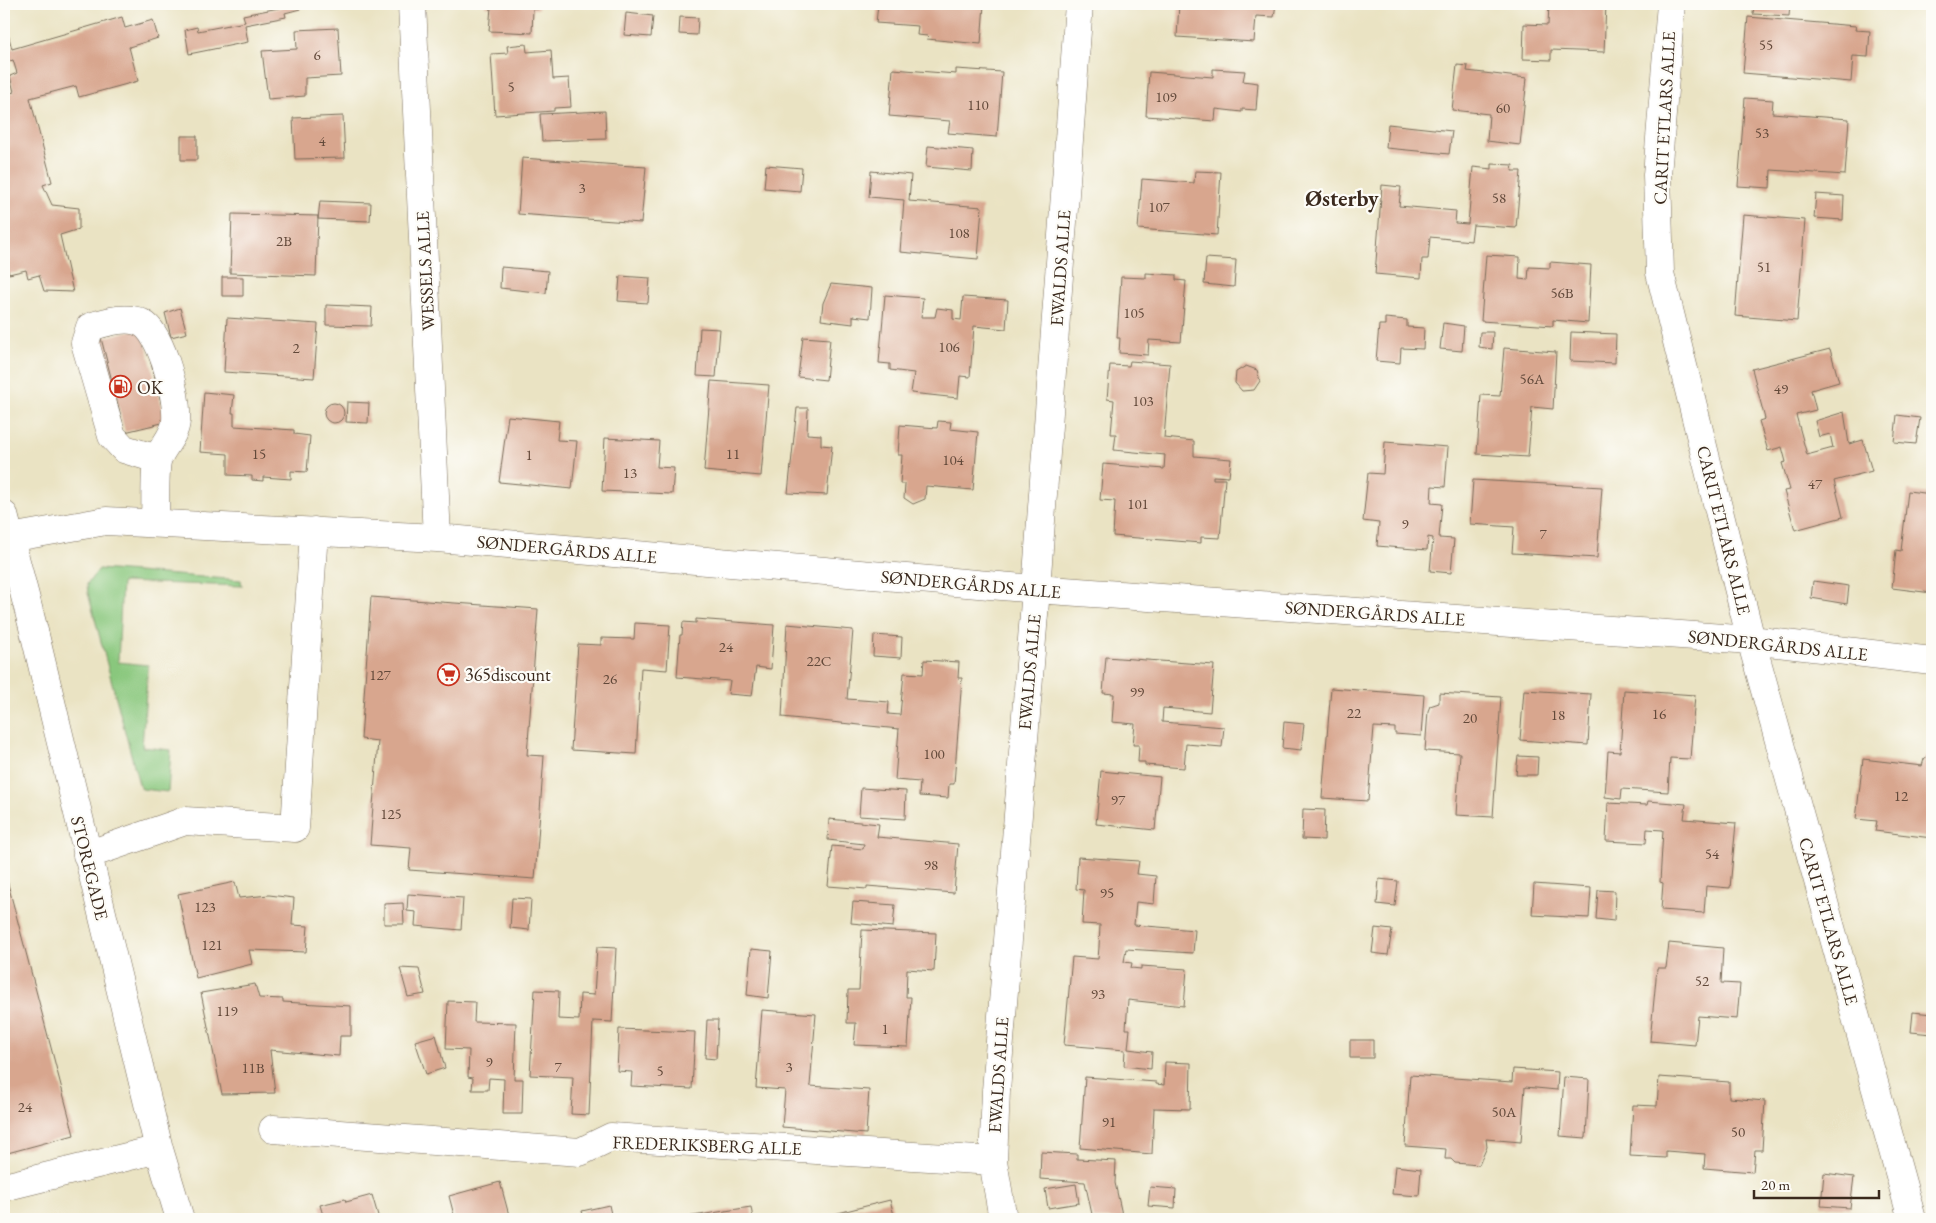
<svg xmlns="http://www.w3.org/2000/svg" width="1936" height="1223" font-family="'EB Garamond',serif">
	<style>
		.green { fill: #89c77d; stroke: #62784e }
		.building { fill: #d8a68e }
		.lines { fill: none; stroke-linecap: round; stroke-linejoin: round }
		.minor-casing { stroke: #786b58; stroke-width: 29 }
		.minor { stroke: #fff; stroke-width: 28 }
		.labels { text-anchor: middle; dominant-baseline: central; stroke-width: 4.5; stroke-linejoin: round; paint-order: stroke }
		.number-label { font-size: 15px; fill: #62493a }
		.street-label { font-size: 18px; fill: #3b2a1e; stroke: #fdfcf7 }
		.poi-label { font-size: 18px; fill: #3b2a1e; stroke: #fdfcf7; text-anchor: start }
		.district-label { font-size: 22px; font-weight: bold; fill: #3b2a1e; stroke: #fdfcf7 }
	</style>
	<rect width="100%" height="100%" fill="#fdfcf7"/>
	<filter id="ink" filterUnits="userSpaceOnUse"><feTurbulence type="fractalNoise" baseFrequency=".02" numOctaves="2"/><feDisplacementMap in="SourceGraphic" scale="10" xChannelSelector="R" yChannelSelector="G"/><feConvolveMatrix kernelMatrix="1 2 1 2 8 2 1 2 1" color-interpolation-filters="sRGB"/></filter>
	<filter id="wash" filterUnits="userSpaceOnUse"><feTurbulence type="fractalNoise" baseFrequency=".0096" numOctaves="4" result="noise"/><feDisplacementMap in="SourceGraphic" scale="20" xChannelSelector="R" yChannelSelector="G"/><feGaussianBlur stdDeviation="1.12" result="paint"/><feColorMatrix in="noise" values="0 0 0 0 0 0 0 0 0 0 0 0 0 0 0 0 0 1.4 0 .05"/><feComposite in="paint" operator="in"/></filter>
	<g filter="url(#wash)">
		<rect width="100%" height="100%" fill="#eae3c3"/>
		<path class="green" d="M99,569L241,580L242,586L122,582L118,662L148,665L142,747L171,750L168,792L142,789L139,784L88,593L87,584Z"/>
		<g id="blocks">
			<path class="building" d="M299,4L300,9L285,13L286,17L245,25L248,42L189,54L185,30L197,27L198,31L245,22L243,15Z
				M485,4H539L538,9H533L532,33L489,31L491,7L485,6Z
				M878,4H984L981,44L927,39L928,36L917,35L918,26L876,23Z
				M1179,4H1276L1274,17L1256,16L1254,42L1177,37Z
				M1549,4H1606L1604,52L1551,50V60L1523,59L1524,24L1548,25Z
				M1754,4H1790L1789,16L1753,14Z
				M626,13L653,16L651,37L624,35Z
				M122,17L125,28L153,20L158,38L129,47L138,81L79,97L76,86L30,98L52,182L43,185L52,205L79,208V229L60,235L73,292L44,291L39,275L28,278L26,270L9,274L4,257V95L14,92L10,76L17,73L13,60L4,63V19L12,49Z
				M680,17L698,18L697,35L679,34Z
				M1748,17L1856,26L1855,30L1870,31L1868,57L1853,56L1851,82L1743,73Z
				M338,28L341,76L305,78V96L268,99L262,51L297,49L296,30Z
				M526,44L527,52L551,50L553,79L569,78L571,107L554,108V111L495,115L491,54L508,53L507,46Z
				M1457,65L1468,66L1467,71L1527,78L1520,145L1487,141L1489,114L1452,110Z
				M893,69L956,74V69L1002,72L997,137L948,133L950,121L889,116Z
				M1213,69L1245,71L1243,81L1258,83L1256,110L1242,109V112L1216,109L1215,121L1146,116L1149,72L1213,77Z
				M1745,98L1773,100L1772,113L1849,119L1845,175L1771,170L1770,188L1738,186Z
				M605,111L606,139L542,141L540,114Z
				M343,116L345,158L295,159L293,118Z
				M1388,124L1452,131L1449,154L1386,148Z
				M181,136H197V160H181Z
				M928,146L973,150L972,171L926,167Z
				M522,158L646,167L641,223L518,214Z
				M1492,164L1513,165L1512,171H1521L1516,228L1473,225L1471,241L1430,237L1428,259H1422L1421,278L1375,274L1382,185L1401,187L1399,206L1456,211L1455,223L1468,224L1473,167L1492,169Z
				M766,165L802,168L800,191L764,188Z
				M871,171L911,175L909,201L982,207L978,259L900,252L904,200L869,197Z
				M1195,171L1221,172L1217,235L1138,229L1142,179L1194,183Z
				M1816,194L1844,196L1843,220L1814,218Z
				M320,201L371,203L370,221L318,219Z
				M232,214L318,216L316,276L230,273Z
				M1743,215L1805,220L1797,321L1735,316Z
				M1486,255L1520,257L1519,279L1528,280L1529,267L1550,268V262L1591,265L1588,323L1553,320V326L1481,321Z
				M1206,258L1236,260L1234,287L1204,284Z
				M501,267L548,271L546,293L500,288Z
				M1146,273L1176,275V280L1186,281L1181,342L1149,340L1148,355L1119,353L1120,338H1117L1121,277L1146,278Z
				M620,276L650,278L648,303L618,301Z
				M222,277H243V296H222Z
				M831,284L872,288L870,318L853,316V324L821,320L823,303Z
				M885,295L923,298L921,317H935L937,308L953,310V319L961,320L963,297L1008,300L1006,329L974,326L970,377L960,376L958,398L911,393L914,373L890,370V364L879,363Z
				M326,305L372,307L371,326L326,325Z
				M180,308L187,333L171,337L165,313Z
				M227,318L318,324L314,378L224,372Z
				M1385,318L1407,320V327L1424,328L1423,349L1401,348L1400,363L1376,361L1379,325H1385Z
				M1443,323L1464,326L1462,351L1440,349Z
				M142,328L166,422L125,432L101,338Z
				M700,328L720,329L716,377L697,376Z
				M1480,332H1493L1492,349L1479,347Z
				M1571,332L1616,334L1615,363L1570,361Z
				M803,337L830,339L826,380L798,377Z
				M1504,348L1556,352L1553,409L1532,407L1528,457L1477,454L1481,395L1500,396Z
				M1830,349L1839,382L1811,390L1816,410L1796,415L1807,455L1833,448L1830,434L1819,437L1815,421L1844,412L1849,444L1863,440L1872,471L1834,481L1843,517L1795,530L1784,491L1790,490L1782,463L1786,462L1782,447L1768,451L1759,421L1765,419L1752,369Z
				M1130,361L1170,364L1164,438L1194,441V456L1231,459L1229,477L1213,476V479H1225L1220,538L1201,537V543L1113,536L1115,501L1100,500L1103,464L1164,469L1165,455L1114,450L1116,434H1111L1114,400L1107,399L1110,365L1129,366Z
				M1246,366L1257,370L1260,381L1254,390L1242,391L1235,383L1236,372Z
				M711,381L769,385L761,476L704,471Z
				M204,392L234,395L232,413H234V426L294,430V434L310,436L307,472L291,471V479L263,477V481L252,480V476L228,475V454L200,452Z
				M347,402L369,403L368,423L346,422Z
				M324 413a10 10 0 1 1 20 0a10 10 0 1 1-20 0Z
				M797,408H808L807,434L821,435V445L832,446L827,495L788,493Z
				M1897,415L1920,418L1916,444L1894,442Z
				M508,416L559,421L557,440L577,441L572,489L499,482Z
				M938,421L951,422L950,429L978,432L973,490L926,486L925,499L913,504L904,498L905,484H900L902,455H898L900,425L937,428Z
				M605,438L659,441L657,467L674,468L672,494L602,491Z
				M1385,442L1448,447L1445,487L1432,486L1431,503L1442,504L1439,538L1454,539L1451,573L1430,571L1433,538L1428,537L1427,550L1377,546L1379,523L1363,521L1368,473L1383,474Z
				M1473,480L1602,487L1597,558L1512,553L1514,527L1470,524Z
				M1908,491L1932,494V593L1892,588L1896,550L1901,551Z
				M1813,581L1849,586L1847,604L1811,598Z
				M371,597L538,609L527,755L544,756L535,879L409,870L411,848L370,845L378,741L361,739Z
				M696,619L774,625L771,669L756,667L752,696L728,694L730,681L677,677L680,635H682L683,622L696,623Z
				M635,623L670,625L667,670L641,668L636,754L571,750L578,644L601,645V638L634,639Z
				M787,624L853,630L847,699L889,702L888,714L900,715L904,673L923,674L924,660L959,662L958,678H962L954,784H949L948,798L919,796L920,782L895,780L899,729L782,717Z
				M874,635L902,637L901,658L873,656Z
				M1106,657L1214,665L1210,712L1163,708L1162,722L1224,727L1222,747L1186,744L1184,768L1145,765V762H1138L1139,745H1133L1135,724L1112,722L1114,694L1103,693Z
				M1331,688L1424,695L1421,736L1395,734V728L1374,727L1368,801L1322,798Z
				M1524,690L1591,694L1588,745L1520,740Z
				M1624,690L1695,695L1690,759L1670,758L1668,792L1622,789L1621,799L1605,797L1608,751L1620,752Z
				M1439,693L1501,697L1493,817L1456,815L1460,753L1425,751L1428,711L1430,706L1439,703Z
				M1284,722L1304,724L1301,750L1282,748Z
				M1932,752V838L1875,831L1877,821L1856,819L1863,759L1922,766L1924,759Z
				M1518,756L1538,757L1537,775H1516Z
				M1101,771L1160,777L1155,830L1096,824Z
				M861,788L906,791L905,819L859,816Z
				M1648,801L1686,804L1684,819L1736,823L1730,888L1706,886L1704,913L1661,910L1663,883L1660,882L1663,830L1647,829L1646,843L1606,841L1608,803L1647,805Z
				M1303,809L1325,810L1324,840L1302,839Z
				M829,819L879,824L877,837L958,844L954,893L867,886V889L828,886L832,846L863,849L864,844L828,840Z
				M1078,857L1139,861L1137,874L1156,876L1154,904L1136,902L1134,925L1195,930L1193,953L1126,949L1124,962L1132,963L1131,968L1141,969V966L1187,969L1184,1006L1128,1000L1126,1029H1130L1128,1049L1152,1052L1151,1069L1124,1066L1125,1050L1064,1045L1072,957L1098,959L1099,947L1100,925L1082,924L1084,890L1076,889Z
				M4,869L74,1135L4,1154Z
				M1379,879L1398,881L1395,906L1377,904Z
				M235,882L239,898L269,895L294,898L292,925L308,926L306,952L249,950L252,964L196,978L178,894Z
				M1534,884L1591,888L1589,918L1532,915Z
				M1598,890L1615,891L1614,921L1596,919Z
				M408,894L463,898L461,930L415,926L416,912L407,911Z
				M512,898L531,899L529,930L510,928Z
				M853,902L895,905L893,927L851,923Z
				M403,903L404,924H384V904Z
				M1375,928L1392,930L1388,955L1372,953Z
				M862,930L936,933L934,971L907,969L906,997H911L908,1047L854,1045L856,1023H847L848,990H859Z
				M1669,943L1723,948L1721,983L1740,984L1737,1019L1698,1016L1695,1045L1650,1041L1657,968H1666Z
				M597,947L616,948L612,1022L593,1021L589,1115L571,1114L573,1077L530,1075L535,990L559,991L558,1019L579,1020L580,994L594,995Z
				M751,949L772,951L768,998L747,995Z
				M400,968L419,969L425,994L408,997Z
				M255,984L259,998L283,999V1002L351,1006V1036H340L339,1056L270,1050L275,1093L222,1094L201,993Z
				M448,1001L475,1002L474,1022L516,1023L514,1079H523L522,1114H503L504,1079L489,1078L488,1090H472L473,1078L468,1077L469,1050L446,1049Z
				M762,1010L816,1014L810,1086L869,1090L866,1134L782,1127L785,1090L756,1088Z
				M1913,1012L1932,1014V1034L1911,1032Z
				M707,1020H718L716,1059L705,1058Z
				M619,1029L695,1032L692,1089L631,1086L632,1072L617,1071Z
				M436,1035L445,1068L426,1074L415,1041Z
				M1350,1040H1373V1058H1350Z
				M1165,1062L1191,1063L1190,1109L1154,1108L1152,1154L1080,1148L1085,1077L1156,1082V1084L1164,1085Z
				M1513,1069L1558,1072L1557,1090L1525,1087L1521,1142L1486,1139L1487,1147L1479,1165L1455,1163L1451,1159H1445L1446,1149L1405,1146L1410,1075L1512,1082Z
				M1564,1077L1589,1079L1586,1138L1560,1136Z
				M1659,1077L1729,1082V1098L1765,1101L1762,1150H1755L1753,1172L1704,1168L1705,1154L1666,1151V1158L1630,1156L1633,1105L1657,1106Z
				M1041,1152L1077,1154V1159L1116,1161L1115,1183L1123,1219H1093L1085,1182L1040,1179Z
				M1395,1166L1421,1169L1419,1196L1392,1194Z
				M1824,1173L1854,1177L1850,1208L1821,1206Z
				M500,1182L510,1219H455L449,1196Z
				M1076,1184L1079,1203L1048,1208L1045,1189Z
				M1150,1187L1176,1189L1175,1208L1148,1206Z
				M372,1195L379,1219H324L320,1205L345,1199L346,1202Z
				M890,1200L895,1219H836L834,1214Z
				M609,1205L612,1219H584L582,1211Z
				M751,1207L753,1219H680V1218Z"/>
		</g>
	</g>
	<g filter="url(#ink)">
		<use href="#blocks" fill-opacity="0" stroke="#786b58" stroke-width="1"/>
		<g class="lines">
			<defs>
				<path id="minor" d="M412,4L437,538
					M1671,4L1657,175L1660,273L1751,640L1912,1219
					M4,515L33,627L159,1149L180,1219
					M155,523C156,510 154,468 158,458C163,446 175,435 176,421C178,399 163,339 145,325C131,314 105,322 90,327L85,343L112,436L124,449L157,459
					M10,538L106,521L437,538L1036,589L1751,640L1932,661
					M87,855L185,821L295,828L314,531
					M273,1129L580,1152L611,1137L993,1161
					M4,1187L159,1149
					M1003,1219L993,1161L996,1091L1036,589L1079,4"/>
			</defs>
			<use href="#minor" class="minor-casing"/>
			<use href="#minor" class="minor"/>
		</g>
	</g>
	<defs>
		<symbol id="fuel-ring" viewBox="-11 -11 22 22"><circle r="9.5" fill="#fdfcf7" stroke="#c8321e" stroke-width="1.5"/><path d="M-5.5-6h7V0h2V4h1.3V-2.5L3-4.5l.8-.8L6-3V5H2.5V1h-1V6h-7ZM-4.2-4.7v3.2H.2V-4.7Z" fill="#c8321e"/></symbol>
		<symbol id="supermarket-ring" viewBox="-11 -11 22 22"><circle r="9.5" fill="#fdfcf7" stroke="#c8321e" stroke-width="1.5"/><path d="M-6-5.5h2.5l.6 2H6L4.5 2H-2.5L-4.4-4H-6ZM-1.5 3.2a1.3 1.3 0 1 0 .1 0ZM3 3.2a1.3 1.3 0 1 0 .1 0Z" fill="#c8321e"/></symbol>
	</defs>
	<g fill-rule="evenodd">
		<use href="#fuel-ring" x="108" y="374" width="25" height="25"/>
		<use href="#supermarket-ring" x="436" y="662" width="25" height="25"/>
	</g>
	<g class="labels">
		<g class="number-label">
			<text x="1766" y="44">55</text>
			<text x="317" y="54">6</text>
			<text x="511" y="86">5</text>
			<text x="1166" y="96">109</text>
			<text x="978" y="104">110</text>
			<text x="1503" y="107">60</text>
			<text x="1762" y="132">53</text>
			<text x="322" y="140">4</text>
			<text x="582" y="187">3</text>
			<text x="1499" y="197">58</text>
			<text x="1159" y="206">107</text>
			<text x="959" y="232">108</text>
			<text x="284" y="240">2B</text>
			<text x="1764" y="266">51</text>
			<text x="1562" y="292">56B</text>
			<text x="1134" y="312">105</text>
			<text x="949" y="346">106</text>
			<text x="296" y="347">2</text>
			<text x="1532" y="378">56A</text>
			<text x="1781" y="388">49</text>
			<text x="1143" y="400">103</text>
			<text x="259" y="453">15</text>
			<text x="733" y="453">11</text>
			<text x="529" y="454">1</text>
			<text x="953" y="459">104</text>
			<text x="630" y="472">13</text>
			<text x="1815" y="483">47</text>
			<text x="1138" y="503">101</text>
			<text x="1405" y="523">9</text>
			<text x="1543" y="533">7</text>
			<text x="726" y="646">24</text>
			<text x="819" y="660">22C</text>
			<text x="380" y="674">127</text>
			<text x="610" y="678">26</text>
			<text x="1137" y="691">99</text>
			<text x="1354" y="712">22</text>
			<text x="1659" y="713">16</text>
			<text x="1558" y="714">18</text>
			<text x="1470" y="717">20</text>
			<text x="934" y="753">100</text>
			<text x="1901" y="795">12</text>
			<text x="1118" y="799">97</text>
			<text x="391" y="813">125</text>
			<text x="1712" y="853">54</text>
			<text x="931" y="864">98</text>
			<text x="1107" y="892">95</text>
			<text x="205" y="906">123</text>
			<text x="212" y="944">121</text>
			<text x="1702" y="980">52</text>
			<text x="1098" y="993">93</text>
			<text x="227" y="1010">119</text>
			<text x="885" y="1028">1</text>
			<text x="489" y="1061">9</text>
			<text x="558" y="1066">7</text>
			<text x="789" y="1066">3</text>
			<text x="253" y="1067">11B</text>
			<text x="660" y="1070">5</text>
			<text x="25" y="1106">24</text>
			<text x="1504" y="1111">50A</text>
			<text x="1109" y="1121">91</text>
			<text x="1738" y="1131">50</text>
		</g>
		<g class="street-label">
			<text transform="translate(1664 118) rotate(-87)">CARIT ETLARS ALLE</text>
			<text transform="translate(1060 268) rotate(-86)">EWALDS ALLE</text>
			<text transform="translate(425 271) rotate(-93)">WESSELS ALLE</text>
			<text transform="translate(1724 530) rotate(76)">CARIT ETLARS ALLE</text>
			<text transform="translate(567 549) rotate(5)">SØNDERGÅRDS ALLE</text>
			<text transform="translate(971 584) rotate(5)">SØNDERGÅRDS ALLE</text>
			<text transform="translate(1375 613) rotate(4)">SØNDERGÅRDS ALLE</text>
			<text transform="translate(1778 645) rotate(6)">SØNDERGÅRDS ALLE</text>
			<text transform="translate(1029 672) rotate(-85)">EWALDS ALLE</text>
			<text transform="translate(90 868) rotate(76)">STOREGADE</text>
			<text transform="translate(1829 921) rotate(74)">CARIT ETLARS ALLE</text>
			<text transform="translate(998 1075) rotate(-86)">EWALDS ALLE</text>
			<text transform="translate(707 1145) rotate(2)">FREDERIKSBERG ALLE</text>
		</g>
		<g class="poi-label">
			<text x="137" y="387">OK</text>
			<text x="465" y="674">365discount</text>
		</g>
		<g class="district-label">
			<text x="1342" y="198">Østerby</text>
		</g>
	</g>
	<rect width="1936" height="1223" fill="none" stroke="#fdfcf7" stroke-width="20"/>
	<path d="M1754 1190v8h125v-8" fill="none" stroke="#3b2a1e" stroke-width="2.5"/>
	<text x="1761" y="1190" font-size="15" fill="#3b2a1e" stroke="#fdfcf7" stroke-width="4" paint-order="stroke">20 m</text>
</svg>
